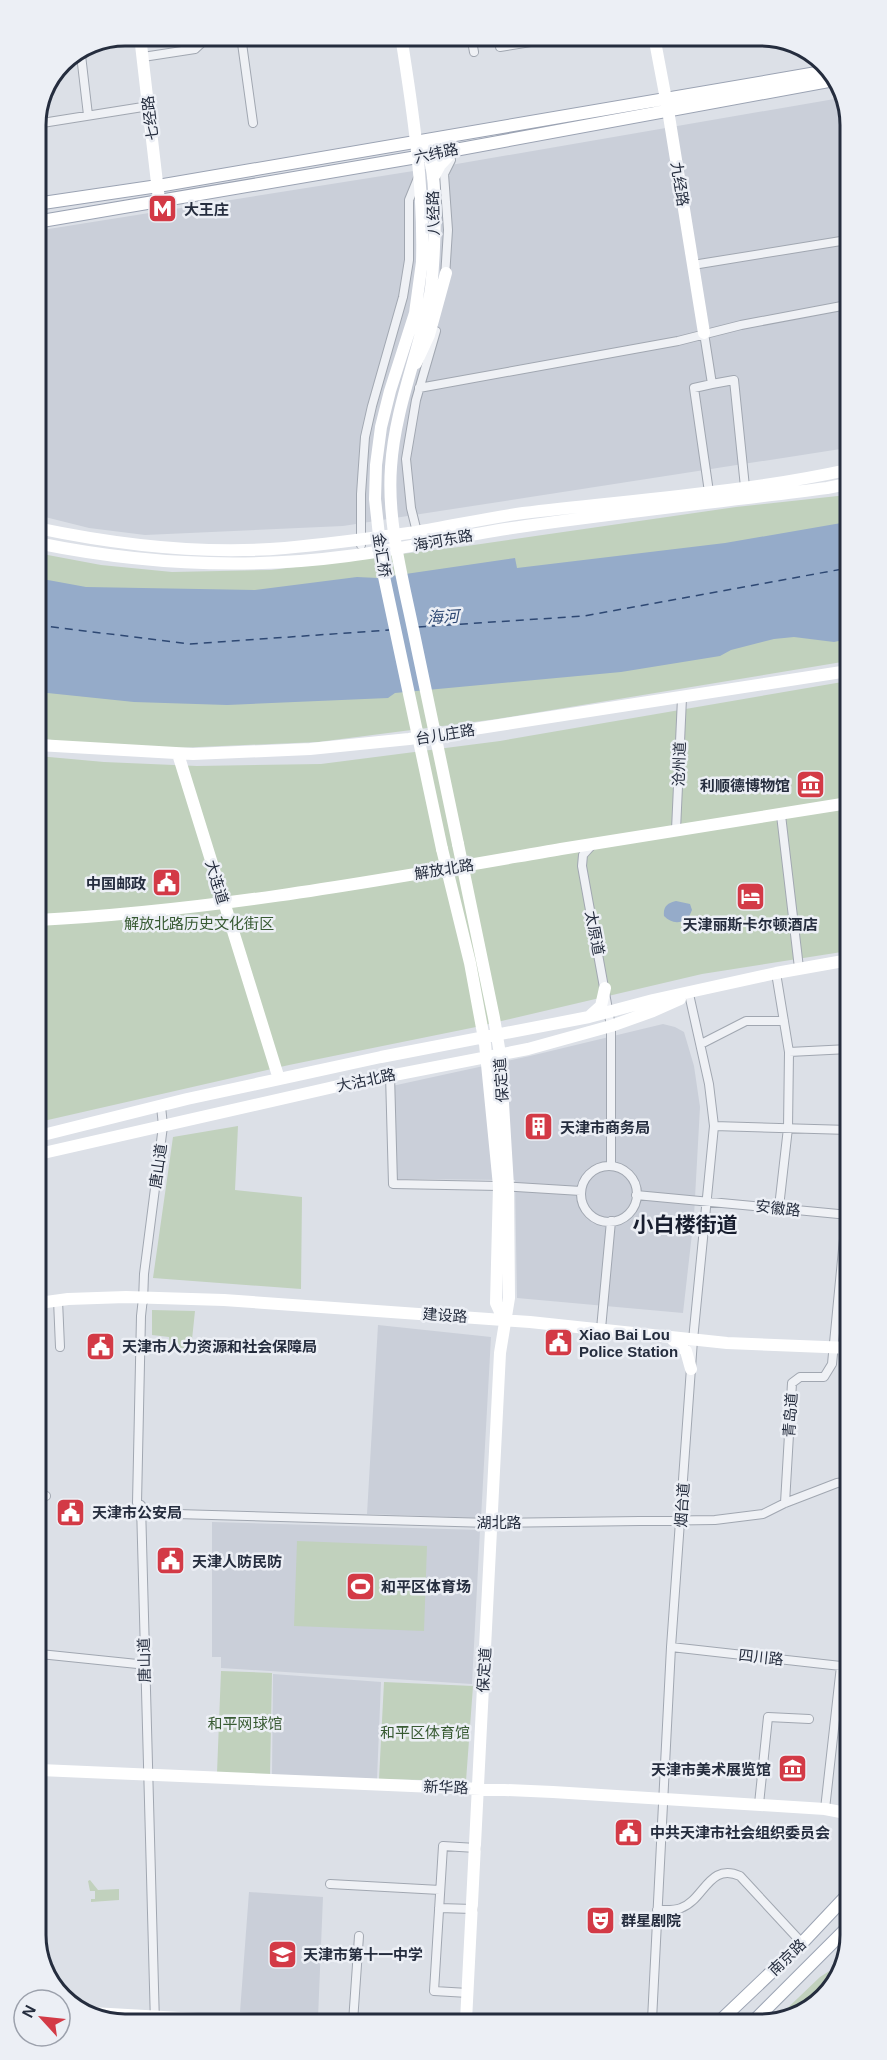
<svg xmlns="http://www.w3.org/2000/svg" width="887" height="2060" font-family="Arial,'Noto Sans SC',sans-serif">
	<style>
		.built { fill: #cacfd9 }
		.green { fill: #c1d1bd }
		.water { fill: #95abc9 }
		.lines { fill: none; stroke-linecap: round; stroke-linejoin: round }
		.ferry { stroke: #2e4873; stroke-width: 1.5; stroke-dasharray: 8 6; stroke-linecap: butt }
		.street-casing { stroke: #a1a7b1; stroke-width: 10 }
		.primary-casing { stroke: #9ba3b3; stroke-width: 14 }
		.street { stroke: #eff1f5; stroke-width: 8 }
		.secondary { stroke: #fff; stroke-width: 12 }
		.primary { stroke: #fff; stroke-width: 12 }
		.secondary-bridge { stroke: #fff; stroke-width: 12 }
		.labels { text-anchor: middle; dominant-baseline: central; stroke-width: 5; stroke-linejoin: round; paint-order: stroke }
		.street-label { font-size: 15px; fill: #252d3e; stroke: #eceff5 }
		.poi-label { font-size: 15px; font-weight: bold; fill: #252d3e; stroke: #eceff5; text-anchor: start }
		.park-label { font-size: 15px; fill: #375a32; stroke: #eceff5 }
		.water-label { font-size: 16px; font-style: italic; fill: #2e4873; stroke: #eceff5 }
		.district-label { font-size: 21px; font-weight: bold; fill: #181e2f; stroke: #eceff5 }
		.rim { fill: none; stroke: #252d3e; stroke-width: 3 }
	</style>
	<rect width="100%" height="100%" fill="#dce0e7"/>
	<path class="built" d="M846,97L847,448L343,526L145,535L89,528L37,515L36,231L445,166Z
		M663,1024L675,1027L684,1032L694,1066L700,1107L694,1216L683,1313L517,1298L515,1180L395,1179L392,1086L530,1056Z
		M378,1325L491,1337L481,1518L367,1514Z
		M212,1522L480,1530L472,1684L221,1668V1657H212Z
		M273,1674L381,1682L377,1779L272,1775Z
		M249,1892L323,1897L318,2018L240,2012Z"/>
	<path class="green" d="M847,495L848,661L497,719L318,742L176,748L80,744L38,738L37,553L101,565L172,572L271,570L467,546L736,507Z
		M848,681V951L702,974L476,1027L289,1065L39,1122L38,756L104,762L197,766L321,764L500,741Z
		M238,1126L235,1190L302,1197L301,1289L153,1278L173,1137Z
		M152,1310L195,1311L191,1349L170,1347L169,1337L152,1335Z
		M297,1541L427,1546L424,1631L294,1626Z
		M221,1671L272,1673L270,1775L217,1773Z
		M384,1682L473,1686L466,1781L379,1779Z
		M90,1880L98,1890L119,1889V1900L91,1902V1899H95V1891H90L88,1881Z
		M831,1970L839,1971L833,1989L790,2019H776L820,1977Z"/>
	<path class="water" d="M847,522L848,639L834,642L794,637L774,639L731,650L720,656L621,672L395,693L388,698L227,705L134,702L38,692L37,578L86,587L255,590L357,577L378,578L515,558L517,568L725,543Z
		M676,901L690,904L692,910L688,919C678,924 671,923 664,916C663,907 667,903 676,901Z"/>
	<g class="lines">
		<path class="ferry" d="M37,625L190,644L389,630
			M418,627L584,616L848,568"/>
		<defs>
			<path id="street" d="M241,36L253,123
				M471,36L474,52
				M499,36L500,47L568,36
				M81,55L88,115
				M143,57L195,49L209,36
				M36,124L149,106
				M693,265L847,240
				M445,277L448,230L444,174L451,160
				M704,333L712,384L734,380L745,487
				M419,388L678,341L741,325L847,305
				M709,492L694,388L712,384
				M420,544L411,508L406,459L416,400L436,331
				M361,545V494L365,437L372,406L403,297L409,260V200L418,178
				M781,815L799,968
				M676,830L682,698
				M593,844L583,855L582,866L611,1026V1166
				M776,973L789,1052L788,1128L779,1207
				M701,1044L746,1021H784
				M789,1052L849,1049
				M390,1075L393,1184L499,1186L581,1191
				M714,1126L849,1130
				M581 1194a28 28 0 1 1 56 0a28 28 0 1 1-56 0Z
				M636,1195L849,1215
				M143,1298L141,1316L137,1503L141,1505L155,2024
				M58,1300L60,1347
				M143,1302L144,1274L163,1126L161,1106
				M601,1329L611,1221
				M40,1496H46
				M785,1503L792,1383L800,1377H824L832,1364L849,1187
				M141,1513L490,1523L715,1520L763,1514L785,1503L837,1483L850,1481
				M671,1647L850,1667
				M40,1654L147,1665
				M759,1804L768,1717L809,1719
				M825,1809L841,1666
				M330,1884L440,1890
				M439,1908L473,1909
				M657,1910C665,1910 674,1911 681,1908C704,1900 709,1862 740,1876L802,1943
				M468,1993L434,1991L443,1846L476,1848
				M652,2020L671,1647L693,1340L714,1126L709,1084L689,994
				M353,2022L359,1936"/>
			<path id="primary" d="M36,204L158,186L828,71
				M36,222L417,157L834,80
				M721,2020L802,1943L851,1891
				M755,2020L851,1924"/>
		</defs>
		<use href="#street" class="street-casing"/>
		<use href="#primary" class="primary-casing"/>
		<use href="#street" class="street"/>
		<path class="secondary" d="M140,36L159,200
			M401,36C413,111 424,186 422,262
			M654,36L668,110L704,333
			M425,148C440,170 434,260 431,289
			M433,178L440,165L456,148
			M416,363L429,335L446,273
			M37,528C118,545 203,555 285,548C329,544 373,538 416,532C452,526 487,518 523,513C631,500 741,493 847,470
			M37,543C140,564 243,570 348,556C407,549 466,534 526,526C626,512 727,501 827,488L847,484
			M38,745L193,754L310,749L409,739L848,671
			M178,754L279,1079
			M458,844L494,1018L500,1054L508,1186L509,1298L500,1353L466,2021
			M442,849L470,963L485,1044L499,1186L496,1303L501,1314L506,1320
			M38,920C214,911 387,879 561,849C656,833 752,819 848,803
			M590,1016L601,1006L605,988
			M39,1136L187,1099L381,1057L589,1017L653,1000L776,973L849,960
			M39,1154L338,1086L528,1049L611,1026L653,1011L680,999
			M39,1303L68,1299L126,1297L224,1300L530,1322L727,1343L850,1348
			M672,1339L686,1351L691,1369
			M40,1770L553,1792L825,1809L851,1814
			M41,1955L43,1967
			M92,2013L271,2023"/>
		<use href="#primary" class="primary"/>
		<path class="secondary-bridge" d="M422,262L415,313L390,391L381,427L376,465L375,499L383,572L442,849
			M431,289C421,349 395,405 391,467C387,521 402,576 413,629C428,701 443,772 458,844"/>
	</g>
	<defs>
		<symbol id="metro-square" viewBox="-11 -11 22 22"><rect x="-9" y="-9" width="18" height="18" rx="4" fill="#d33a46" stroke="#eceff5"/><path d="M-5.5 5V-5H-3L0 0L3-5H5.5V5H3V-.5L0 4L-3-.5V5Z" fill="#fff"/></symbol>
		<symbol id="museum-square" viewBox="-11 -11 22 22"><rect x="-9" y="-9" width="18" height="18" rx="4" fill="#d33a46" stroke="#eceff5"/><path d="M0-6L6-3V-2H-6V-3ZM-5-1h2V3h-2ZM-1-1h2V3h-2ZM3-1h2V3H3ZM-6 4H6V6H-6Z" fill="#fff"/></symbol>
		<symbol id="civic-square" viewBox="-11 -11 22 22"><rect x="-9" y="-9" width="18" height="18" rx="4" fill="#d33a46" stroke="#eceff5"/><path d="M-.6-6.5H3V-4.5H.6V-3L4-1V1h2V6H-6V1h2V-1L-.6-3ZM-1.2 2.5V6h2.4V2.5Z" fill="#fff"/></symbol>
		<symbol id="hotel-square" viewBox="-11 -11 22 22"><rect x="-9" y="-9" width="18" height="18" rx="4" fill="#d33a46" stroke="#eceff5"/><path d="M-6-4.5h1.5V1H6V5H4.5V3h-9V5H-6ZM-4 0a1.8 1.8 0 1 1 3.6 0ZM.5 0V-2.5h3Q6-2.5 6 0Z" fill="#fff"/></symbol>
		<symbol id="building-square" viewBox="-11 -11 22 22"><rect x="-9" y="-9" width="18" height="18" rx="4" fill="#d33a46" stroke="#eceff5"/><path d="M-4-6H4V6H1V3H-1V6H-4ZM-2.5-4.3h1.7v1.8h-1.7ZM.8-4.3h1.7v1.8H.8ZM-2.5-1h1.7V.8h-1.7ZM.8-1h1.7V.8H.8Z" fill="#fff"/></symbol>
		<symbol id="stadium-square" viewBox="-11 -11 22 22"><rect x="-9" y="-9" width="18" height="18" rx="4" fill="#d33a46" stroke="#eceff5"/><path d="M0-5a6.5 5 0 1 0 0 10a6.5 5 0 1 0 0-10ZM-3.5-1.8h7v3.6h-7Z" fill="#fff"/></symbol>
		<symbol id="theatre-square" viewBox="-11 -11 22 22"><rect x="-9" y="-9" width="18" height="18" rx="4" fill="#d33a46" stroke="#eceff5"/><path d="M-5-5.5Q0-4 5-5.5V0Q5 5 0 6Q-5 5-5 0ZM-3.3-2.5H-1v1.5H-3.3ZM1-2.5H3.3v1.5H1ZM-2.8 1Q0 5.5 2.8 1Z" fill="#fff"/></symbol>
		<symbol id="school-square" viewBox="-11 -11 22 22"><rect x="-9" y="-9" width="18" height="18" rx="4" fill="#d33a46" stroke="#eceff5"/><path d="M0-5L7-2L0 1L-7-2ZM-4 1L0 2.5L4 1V4Q0 6-4 4Z" fill="#fff"/></symbol>
	</defs>
	<g fill-rule="evenodd">
		<use href="#metro-square" x="146" y="192" width="33" height="33"/>
		<use href="#museum-square" x="794" y="768" width="33" height="33"/>
		<use href="#civic-square" x="150" y="866" width="33" height="33"/>
		<use href="#hotel-square" x="734" y="880" width="33" height="33"/>
		<use href="#building-square" x="522" y="1110" width="33" height="33"/>
		<use href="#civic-square" x="542" y="1326" width="33" height="33"/>
		<use href="#civic-square" x="84" y="1330" width="33" height="33"/>
		<use href="#civic-square" x="54" y="1496" width="33" height="33"/>
		<use href="#civic-square" x="154" y="1544" width="33" height="33"/>
		<use href="#stadium-square" x="344" y="1570" width="33" height="33"/>
		<use href="#museum-square" x="776" y="1752" width="33" height="33"/>
		<use href="#civic-square" x="612" y="1816" width="33" height="33"/>
		<use href="#theatre-square" x="584" y="1904" width="33" height="33"/>
		<use href="#school-square" x="266" y="1938" width="33" height="33"/>
	</g>
	<g class="labels">
		<g class="street-label">
			<text transform="translate(150 118) rotate(-97)">七经路</text>
			<text transform="translate(436 153) rotate(-12)">六纬路</text>
			<text transform="translate(680 184) rotate(81)">九经路</text>
			<text transform="translate(433 213) rotate(-91)">八经路</text>
			<text transform="translate(443 540) rotate(-10)">海河东路</text>
			<text transform="translate(382 555) rotate(81)">金汇桥</text>
			<text transform="translate(445 734) rotate(-9)">台儿庄路</text>
			<text transform="translate(679 764) rotate(-88)">沧州道</text>
			<text transform="translate(444 869) rotate(-9)">解放北路</text>
			<text transform="translate(217 882) rotate(73)">大连道</text>
			<text transform="translate(595 933) rotate(79)">太原道</text>
			<text transform="translate(366 1080) rotate(-12)">大沽北路</text>
			<text transform="translate(501 1080) rotate(-94)">保定道</text>
			<text transform="translate(158 1166) rotate(-82)">唐山道</text>
			<text transform="translate(778 1208) rotate(6)">安徽路</text>
			<text transform="translate(445 1315) rotate(4)">建设路</text>
			<text transform="translate(790 1415) rotate(-86)">青岛道</text>
			<text transform="translate(682 1505) rotate(-86)">烟台道</text>
			<text x="499" y="1522">湖北路</text>
			<text transform="translate(761 1657) rotate(6)">四川路</text>
			<text transform="translate(144 1660) rotate(-91)">唐山道</text>
			<text transform="translate(484 1670) rotate(-87)">保定道</text>
			<text transform="translate(446 1787) rotate(2)">新华路</text>
			<text transform="translate(787 1957) rotate(-44)">南京路</text>
		</g>
		<g class="poi-label">
			<text x="184" y="209">大王庄</text>
			<text x="790" y="785" text-anchor="end">利顺德博物馆</text>
			<text x="146" y="883" text-anchor="end">中国邮政</text>
			<text x="750" y="924" text-anchor="middle">天津丽斯卡尔顿酒店</text>
			<text x="560" y="1127">天津市商务局</text>
			<text x="579" y="1334">Xiao Bai Lou<tspan x="579" dy="17">Police Station</tspan></text>
			<text x="122" y="1346">天津市人力资源和社会保障局</text>
			<text x="92" y="1512">天津市公安局</text>
			<text x="192" y="1561">天津人防民防</text>
			<text x="381" y="1586">和平区体育场</text>
			<text x="771" y="1769" text-anchor="end">天津市美术展览馆</text>
			<text x="650" y="1832">中共天津市社会组织委员会</text>
			<text x="621" y="1920">群星剧院</text>
			<text x="303" y="1954">天津市第十一中学</text>
		</g>
		<g class="park-label">
			<text x="199" y="923">解放北路历史文化街区</text>
			<text x="245" y="1723">和平网球馆</text>
			<text x="425" y="1732">和平区体育馆</text>
		</g>
		<g class="water-label">
			<text transform="translate(443 617) rotate(-3)">海河</text>
		</g>
		<g class="district-label">
			<text x="685" y="1224">小白楼街道</text>
		</g>
	</g>
	<path d="M0 0H887V2060H0ZM125 46H761A79 79 0 0 1 840 125V1935A79 79 0 0 1 761 2014H125A79 79 0 0 1 46 1935V125A79 79 0 0 1 125 46Z" fill="#eceff5" fill-rule="evenodd"/>
	<path class="rim" d="M125 46H761A79 79 0 0 1 840 125V1935A79 79 0 0 1 761 2014H125A79 79 0 0 1 46 1935V125A79 79 0 0 1 125 46Z"/>
	<g transform="translate(42 2018) rotate(297)"><circle r="28" fill="#eceff5" stroke="#9ca1ac" stroke-width="1.5"/>
	<path d="M0-4.5L10 22L0 15L-10 22Z" fill="#d33a46"/>
	<text y="-9" font-size="16" font-weight="bold" text-anchor="middle" fill="#252d3e">N</text>
	</g>
</svg>
